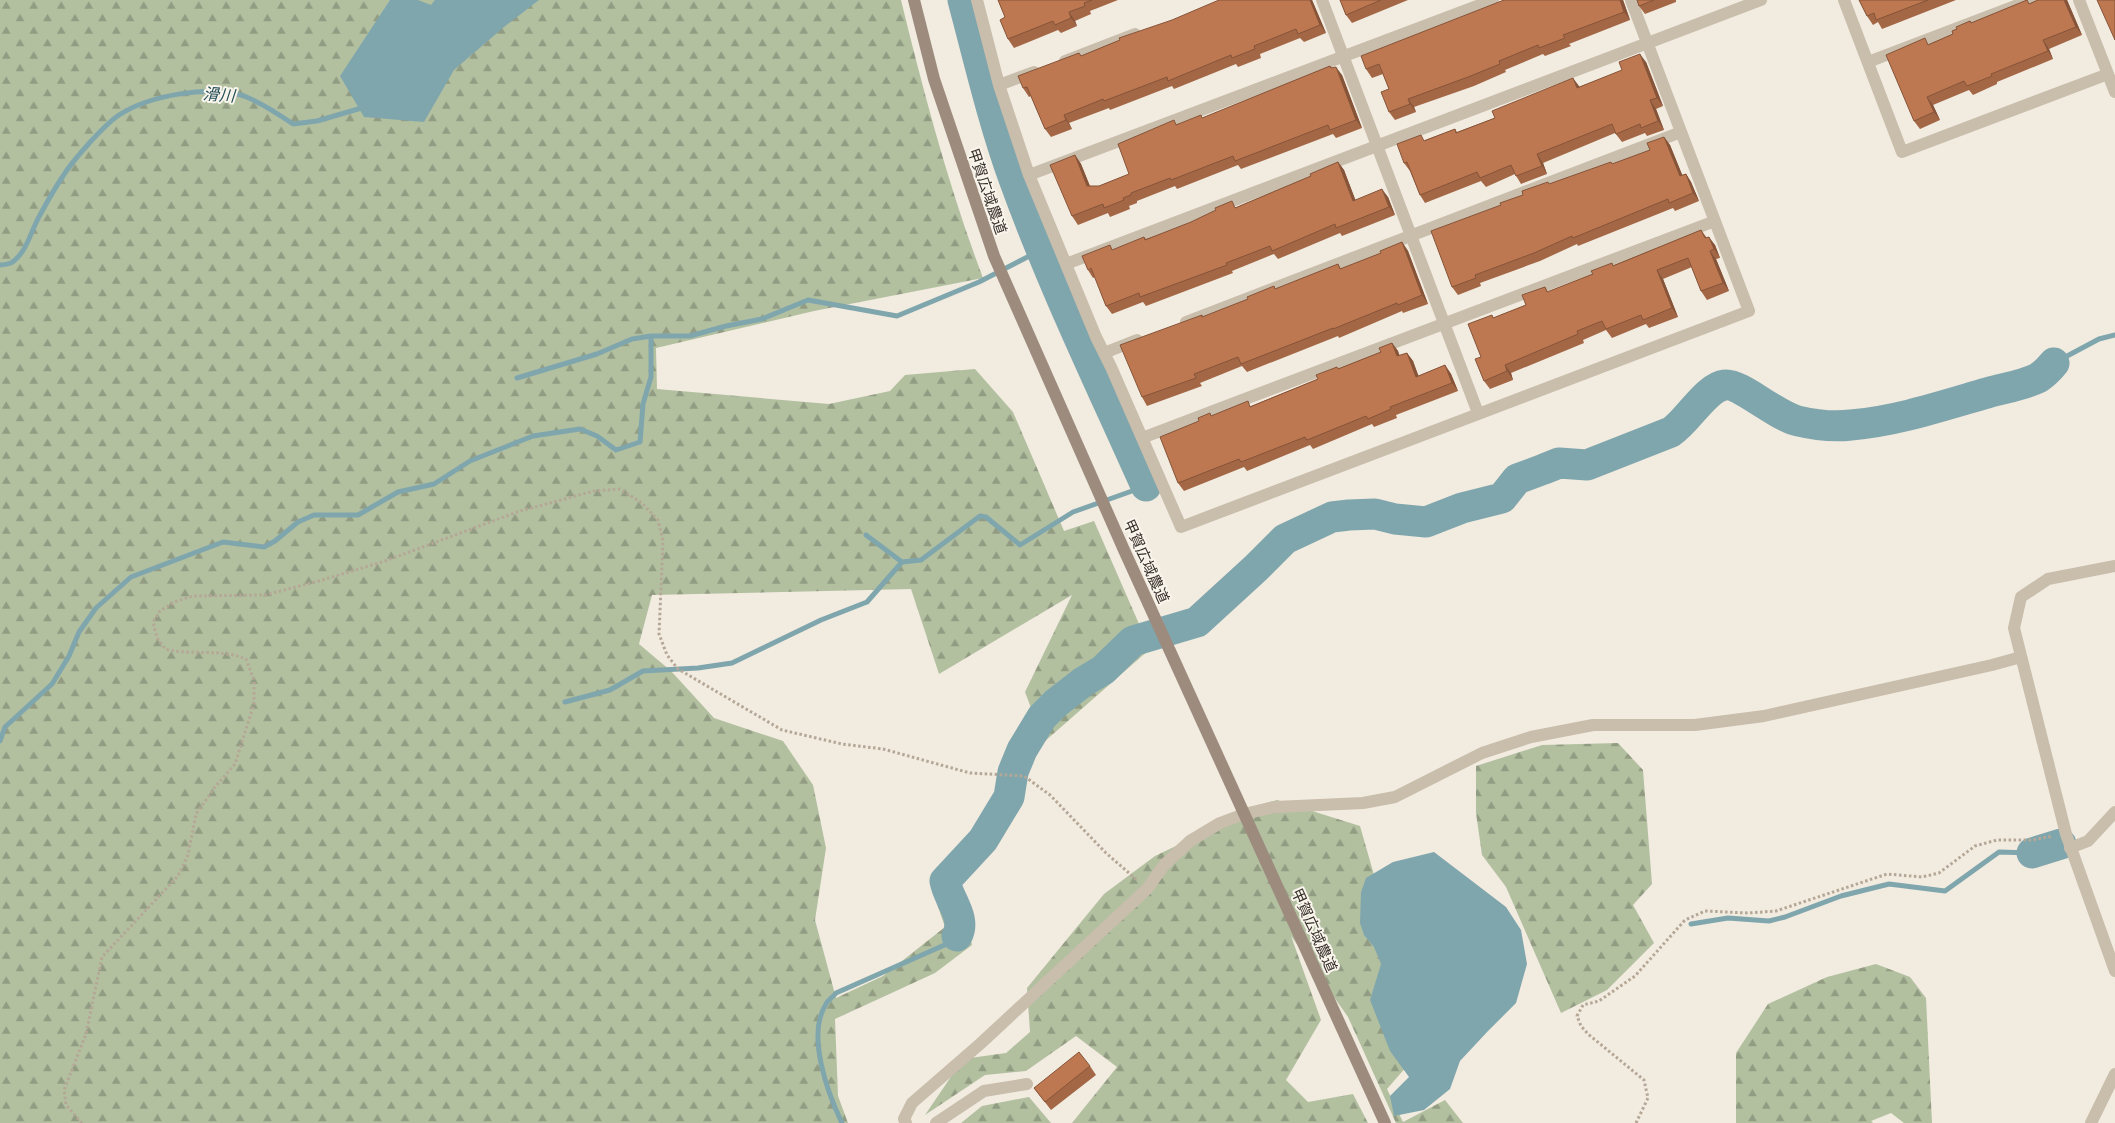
<svg xmlns="http://www.w3.org/2000/svg" width="2115" height="1123" font-family="'Exo 2','Noto Sans JP',sans-serif">
	<style>
		.forest { fill: url(#forest-firs) }
		.water { fill: #80a6ad }
		.lines { fill: none; stroke-linecap: round; stroke-linejoin: round }
		.stream { stroke: #80a6ad; stroke-width: 5 }
		.river { stroke: #80a6ad; stroke-width: 31 }
		.path { stroke: #b5a796; stroke-width: 3; stroke-dasharray: 2.5 2.5; stroke-linecap: butt }
		.street { stroke: #c9bdac; stroke-width: 12 }
		.secondary { stroke: #9d8c7e; stroke-width: 12 }
		.wall { fill: #a36746 }
		.shaded-wall { fill: #855439 }
		.building { fill: #be7851; stroke: #855439 }
		.labels { text-anchor: middle; dominant-baseline: central; stroke-width: 4; stroke-linejoin: round; paint-order: stroke }
		.street-label { font-size: 15px; fill: #38302b; stroke: #f9f5ec }
		.water-label { font-size: 16px; font-style: italic; fill: #234d57; stroke: #f9f5ec }
	</style>
	<defs>
		<pattern id="forest-firs" width="22" height="20" patternUnits="userSpaceOnUse" patternTransform="scale(1.25)"><rect width="22" height="20" fill="#b2c0a0"/><path d="M5 1l3.5 6h-7zM16 11l3.5 6h-7z" fill="#929c83"/></pattern>
	</defs>
	<rect width="100%" height="100%" fill="#f2ebe0"/>
	<path class="forest" d="M0,0H901C924,94 949,188 983,278L814,311L656,348L657,389L829,404L890,391L905,375L975,369L1013,412L1064,531L1094,521L1150,649L1044,742L1025,692L1072,595L939,674L911,589L652,595L639,644L671,671L714,718L783,741L813,785L826,848L815,920L836,998L883,976L945,927L937,904L962,903L972,945L935,973L835,1019L838,1096L848,1123H0Z
		M1618,743L1643,770L1652,884L1633,905L1654,943L1607,990L1561,1013L1506,887L1482,855L1476,813V766L1542,745Z
		M1277,800L1360,826L1378,889L1407,1066L1387,1089L1403,1122L1445,1100L1463,1123H1396L1348,1017L1291,936L1321,1020L1286,1080L1308,1102L1353,1094L1368,1123H1072L1117,1067L1076,1036L1026,1071L985,1075L925,1115L963,1059L1006,1053L1030,1032L1027,988L1104,894L1155,856L1218,826L1255,806Z
		M1876,964L1910,977L1926,998L1932,1123H1904L1891,1113L1871,1121L1873,1123H1736V1053L1768,1004L1827,977Z
		M1029,1097L1051,1123H961L982,1106Z"/>
	<path class="water" d="M390,0H418L431,5L435,0H539L504,27L454,70L424,122L364,117L340,76Z
		M1434,852L1506,907L1521,930L1527,964L1516,1003L1488,1031L1460,1061L1450,1089L1424,1110L1394,1116L1390,1096L1409,1077L1390,1051L1370,1000L1381,964L1374,947L1364,935L1360,923L1361,892L1366,878L1393,862Z"/>
	<g class="lines">
		<path class="stream" d="M0,265C3,265 8,264 11,263C27,253 31,230 40,215C47,202 55,188 63,176C73,160 104,125 119,115C150,95 209,85 244,96C262,103 277,113 293,124L317,121L365,107
			M2054,363L2099,339L2115,335
			M517,378L597,354L632,339L651,336H690L726,326L762,319L808,300L897,316L979,282L1041,250
			M866,535L902,562
			M565,702L610,690L643,671L698,668L732,663L821,620L867,602L902,562L921,560L980,516L986,517L1020,545L1073,512L1146,486
			M0,741L5,727L52,684L69,656L79,632L96,608L131,577L223,542L264,547L275,541L298,522L314,515H358L398,492L434,484L470,461L533,436L580,429L597,436L616,450L640,442L643,404L651,377V336
			M1691,924L1728,918L1769,921L1785,917L1841,896L1889,884L1945,891L1999,852L2032,853
			M842,1123C828,1094 806,1035 826,1004C828,1000 833,997 836,993L949,943L957,936"/>
		<path class="river" d="M963,0C979,60 993,121 1014,179C1052,284 1101,385 1146,486
			M2032,853L2061,844
			M957,936C967,918 948,899 945,881L983,840L1009,797L1013,772L1022,750L1042,717L1056,703L1083,682L1103,670L1133,641L1197,622L1256,568L1285,539L1332,517L1349,515L1375,514L1395,519L1426,522L1462,508L1502,498L1517,479L1544,469L1559,463L1587,465L1671,432C1688,421 1706,387 1725,385C1740,383 1776,416 1798,421C1815,425 1834,427 1851,425C1897,421 1942,406 1987,393C2004,388 2021,386 2038,378C2044,374 2050,368 2054,363"/>
		<path class="path" d="M82,1123L66,1105L64,1090L86,1034L102,957L178,876L188,855L196,814L215,787L235,764L254,704V680L246,659C220,648 192,656 165,649L157,638L153,622L160,611L174,602L193,596L265,595L319,581L385,561L517,512L594,491L620,489L642,503L658,520L663,541L659,634L667,655L678,669L782,730L842,744L883,749L970,773L1024,776L1050,795L1106,853L1137,880
			M1636,1123L1648,1098L1644,1080L1588,1034L1581,1026L1577,1016L1583,1005L1599,1001L1635,976L1685,920L1705,911L1748,913L1776,911L1887,874L1922,877L1939,873L1975,846L1997,840H2032L2053,836"/>
		<path class="street" d="M977,0L999,85L1029,175L1096,337L1111,367L1181,527L1749,311L1631,0
			M1322,0L1478,413
			M1844,0L1902,152L2108,74
			M2079,0L2115,92
			M1065,61L1135,34
			M1868,62L2031,0
			M999,85L1034,72
			M1029,175L1493,0
			M1066,264L1761,0
			M1186,322L1681,132
			M1104,353L1137,340
			M1142,438L1715,221
			M2115,566L2048,579L2021,597L2014,628L2066,834L2115,971
			M2070,848L2088,841L2115,812
			M906,1123L904,1119L912,1103L980,1044L1147,889L1164,865L1190,841L1220,823L1244,814L1275,807L1363,803L1395,797L1482,753L1531,737L1593,725H1695L1764,716L1992,665L2021,657
			M936,1123L984,1091L1027,1084
			M2091,1123L2115,1074"/>
		<path class="secondary" d="M914,0L934,79L994,256L1124,550L1385,1123"/>
	</g>
	<path class="wall" d="M998,0H1118L1090,11L1091,14L1075,21L1077,26L1061,33L1058,30L1014,48L1008,39L1005,17Z
		M1312,0L1326,33L1304,42L1300,38L1260,54L1261,58L1238,67L1236,64L1174,89L1172,86L1110,110L1109,108L1069,123L1072,129L1051,137L1045,129L1031,96L1029,97L1023,88L1079,53L1081,56L1120,40Z
		M1340,0H1408L1352,23L1346,15Z
		M1504,0H1623L1630,20L1569,44L1571,46L1545,56L1543,54L1505,70L1506,72L1474,86L1414,107L1416,112L1395,120L1389,112V89L1383,74L1372,78L1366,69Z
		M1637,0H1676V2L1645,14L1639,6Z
		M1859,0H1956L1882,29L1878,22L1873,25L1867,16Z
		M2027,0L2029,4L2038,0H2067L2082,35L2049,49L2053,59L1997,82V84L1973,95L1969,90L1933,105L1940,120L1920,129L1914,121L1929,44L1953,34L1957,29L1970,21L1972,23Z
		M1646,62L1663,106L1656,109L1664,130L1647,136L1645,133L1622,142L1615,133L1543,163L1547,174L1521,184L1515,174L1486,187L1481,181L1425,203L1420,195L1410,171L1404,163L1425,140L1455,129L1457,132Z
		M1330,66L1332,68L1342,75L1362,128L1336,138L1333,134L1241,169L1238,165L1177,189L1175,186L1137,201V203L1129,206L1130,209L1110,217L1108,213L1078,225L1072,216L1075,155L1081,164L1090,186H1099L1129,174L1177,124L1203,118Z
		M1664,137L1670,145L1682,175L1686,174L1691,182L1699,201L1675,211L1673,208L1578,246L1577,244L1540,261L1480,283L1481,286L1458,295L1452,287L1550,184L1613,164L1650,150Z
		M1338,162L1344,170L1355,200L1388,197L1395,215L1342,236L1340,233L1278,259L1274,254L1232,271L1233,273L1146,306L1143,302L1112,314L1106,306L1095,277L1093,278L1088,270L1144,237L1146,239L1237,207L1311,176Z
		M1701,230L1707,238L1715,245L1720,258L1716,259L1729,291L1707,300L1701,291L1692,267L1663,279L1678,317L1649,328L1646,324L1612,338L1606,330L1583,340L1584,343L1511,373L1513,380L1490,389L1484,381L1481,357L1493,318L1526,305L1545,287L1548,292Z
		M1402,242L1408,251L1428,304L1403,313L1402,311L1339,338L1338,336L1247,372L1242,366L1200,383L1202,386L1147,406L1142,397L1202,315L1203,317L1276,289L1338,264L1341,269L1381,253Z
		M1392,343L1398,351L1399,356L1407,353L1413,361L1418,376L1445,365L1451,374L1458,391L1396,415L1397,418L1374,427L1372,424L1313,449L1310,445L1247,471L1244,467L1184,491L1178,483L1212,416L1251,406L1318,379L1338,369L1381,352Z
		M1090,1066L1096,1075L1051,1110L1034,1088Z"/>
	<path class="shaded-wall" d="M1310,0H1312L1326,33L1320,25Z
		M1620,0H1623L1630,20L1624,12Z
		M2064,0H2067L2082,35L2076,27Z
		M1069,12L1075,21L1077,26L1071,18Z
		M2043,40L2049,49L2053,59L2048,51Z
		M1640,54L1646,62L1663,106L1657,98Z
		M1336,67L1342,75L1362,128L1356,120Z
		M1573,78L1579,86L1583,96L1577,88Z
		M1927,97L1933,105L1940,120L1934,112Z
		M1408,99L1414,107L1416,112L1410,104Z
		M1650,100L1656,109L1664,130L1658,121Z
		M1064,115L1069,123L1072,129L1066,120Z
		M1664,137L1670,145L1686,184L1680,176Z
		M1537,154L1543,163L1547,174L1542,166Z
		M1075,155L1081,164L1093,194L1087,186Z
		M1338,162L1344,170L1359,209L1353,201Z
		M1686,174L1691,182L1699,201L1693,193Z
		M1382,189L1388,197L1395,215L1389,207Z
		M1709,237L1715,245L1720,258L1714,249Z
		M1402,242L1408,251L1428,304L1422,295Z
		M1710,251L1716,259L1729,291L1723,283Z
		M1657,270L1663,279L1678,317L1672,308Z
		M1392,343L1398,351L1403,365L1397,356Z
		M1407,353L1413,361L1422,385L1416,377Z
		M1445,365L1451,374L1458,391L1452,383Z
		M1505,365L1511,373L1513,380L1507,371Z"/>
	<path class="building" d="M998,0H1092L1084,3L1085,6L1069,12L1071,18L1055,25L1053,21L1008,39L1000,20L1005,17Z
		M1219,0H1310L1320,25L1298,34L1296,29L1254,46L1255,49L1232,58L1231,55L1168,81L1167,77L1104,101L1103,99L1064,115L1066,120L1045,129L1027,87L1023,88L1018,76L1079,53L1081,56L1120,40L1119,38L1125,36L1172,20Z
		M1340,0H1381L1346,15Z
		M1504,0H1620L1624,12L1563,35L1565,38L1539,48L1538,45L1499,61L1500,64L1468,77L1408,99L1410,104L1389,112L1381,92L1389,89L1379,64L1366,69L1361,56Z
		M1637,0H1654L1639,6Z
		M1859,0H1928L1876,20L1874,13L1867,16Z
		M2027,0L2029,4L2038,0H2064L2076,27L2043,40L2048,51L1991,74L1992,76L1967,86L1964,81L1927,97L1934,112L1914,121L1886,55L1925,38L1928,45L1953,34L1952,31L1957,29L1956,27L1970,21L1971,23Z
		M2097,0H2115V40Z
		M1640,54L1657,98L1650,100L1658,121L1641,128L1640,124L1616,134L1612,124L1537,154L1542,166L1516,176L1511,165L1480,178L1477,172L1420,195L1407,162L1404,163L1397,144L1421,135L1424,141L1455,129L1456,133L1495,118L1492,111L1573,78L1577,88L1622,70L1619,62Z
		M1330,66L1331,68L1336,67L1356,120L1330,130L1328,125L1235,161L1233,156L1171,180L1170,178L1131,193V195L1123,198L1124,200L1104,208L1103,204L1072,216L1050,165L1075,155L1087,186H1099L1129,174L1118,144L1174,120L1176,125L1201,115L1202,118Z
		M1664,137L1680,176L1686,174L1693,193L1669,203L1668,199L1573,238L1572,236L1534,253L1475,275L1476,278L1452,287L1431,231L1501,205L1500,203L1523,195L1522,191L1548,182L1549,184L1611,162L1612,164L1650,150L1647,143Z
		M1338,162L1353,201L1382,189L1389,207L1336,228L1335,224L1272,251L1270,246L1226,263L1227,265L1140,297L1139,293L1106,306L1091,268L1088,270L1082,256L1110,245L1112,250L1144,237L1145,240L1191,222L1216,210L1215,208L1232,201L1235,208L1311,176L1310,174Z
		M1701,230L1705,238L1709,237L1714,249L1710,251L1723,283L1701,291L1688,258L1657,270L1672,308L1643,320L1641,315L1606,329L1602,321L1577,331L1578,334L1505,365L1507,371L1484,381L1475,359L1481,357L1468,324L1492,315L1493,318L1526,305L1522,295L1545,287L1547,292L1593,274L1591,271L1612,263L1613,266Z
		M1402,242L1422,295L1398,305L1397,303L1333,329V328L1241,364L1238,357L1194,374L1196,378L1142,397L1120,345L1202,315V317L1248,299L1247,297L1274,286L1275,289L1338,264L1340,269L1381,253L1380,251Z
		M1392,343L1397,356L1407,353L1416,377L1445,365L1452,383L1390,407L1391,409L1368,419L1366,416L1307,440L1305,437L1241,462L1239,459L1178,483L1160,437L1199,421L1198,418L1210,413L1211,416L1248,401L1250,407L1318,379L1316,375L1337,367L1338,369L1381,352L1379,348Z
		M1079,1052L1090,1066L1045,1102L1034,1088Z"/>
	<g class="labels">
		<g class="street-label">
			<text transform="translate(988 191) rotate(71)">甲賀広域農道</text>
			<text transform="translate(1147 561) rotate(66)">甲賀広域農道</text>
			<text transform="translate(1315 930) rotate(66)">甲賀広域農道</text>
		</g>
		<g class="water-label">
			<text transform="translate(219 94) rotate(4)">滑川</text>
		</g>
	</g>
</svg>
